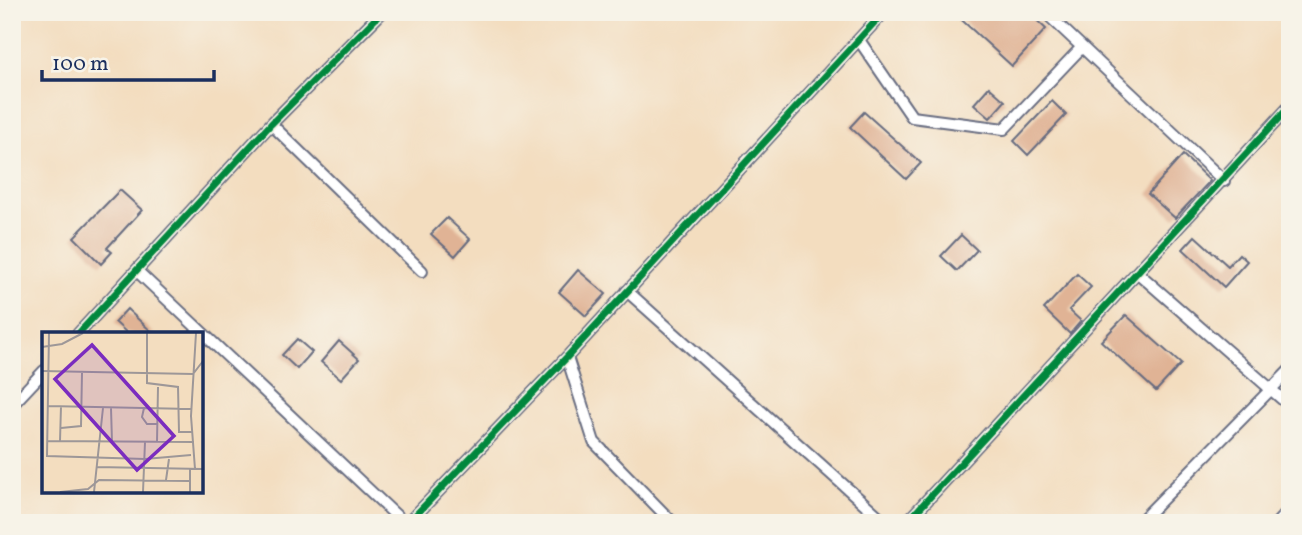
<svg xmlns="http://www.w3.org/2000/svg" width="1302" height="535" font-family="Vollkorn,serif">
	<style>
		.building { fill: #e0b395 }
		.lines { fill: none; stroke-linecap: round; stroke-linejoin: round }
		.street-casing { stroke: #676c80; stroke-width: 14 }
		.street { stroke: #fff; stroke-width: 10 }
		.cycleway-casing { stroke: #f7f3e8; stroke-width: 11 }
		.cycleway { stroke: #00873e; stroke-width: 7 }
		.inset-road { fill: none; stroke: #9d9798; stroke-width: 2 }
		.view { fill: #7b2cbf; fill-opacity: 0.15; stroke: #7b2cbf; stroke-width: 3.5 }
		.inset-edge { fill: none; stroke: #1b2f5e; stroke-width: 3.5 }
	</style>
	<rect width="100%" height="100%" fill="#f7f3e8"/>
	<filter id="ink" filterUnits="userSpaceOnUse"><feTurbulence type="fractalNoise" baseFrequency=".0143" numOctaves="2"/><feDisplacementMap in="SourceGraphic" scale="14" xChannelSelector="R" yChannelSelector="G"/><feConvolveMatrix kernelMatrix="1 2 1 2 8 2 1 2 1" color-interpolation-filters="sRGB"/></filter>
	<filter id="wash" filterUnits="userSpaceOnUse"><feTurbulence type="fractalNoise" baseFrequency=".00686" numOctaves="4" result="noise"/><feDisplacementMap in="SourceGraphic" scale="28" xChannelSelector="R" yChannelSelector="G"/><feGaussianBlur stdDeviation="1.57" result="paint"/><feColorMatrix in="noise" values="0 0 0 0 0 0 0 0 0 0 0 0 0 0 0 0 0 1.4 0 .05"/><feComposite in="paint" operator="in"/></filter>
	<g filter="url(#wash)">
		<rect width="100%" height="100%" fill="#f3ddbf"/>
		<g id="blocks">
			<path class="building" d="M953,12H1028L1046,29L1012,66Z
				M989,87L1005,101L990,118L974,104Z
				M1052,101L1066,115L1028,155L1014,141Z
				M864,112L921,163L906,179L850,127Z
				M1183,155L1210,181L1175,218L1148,194Z
				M120,190L142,210L107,248L112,252L101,264L74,237Z
				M447,218L470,239L455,256L431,234Z
				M961,235L977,250L957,271L941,256Z
				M1195,236L1228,266L1239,254L1247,261L1224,287L1183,249Z
				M578,270L606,294L586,316L559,292Z
				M1077,274L1091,287L1069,310L1081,321L1070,334L1044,309Z
				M127,309L154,334H128L115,322Z
				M1126,315L1181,364L1156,391L1101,341Z
				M297,339L312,352L297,369L282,355Z
				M339,341L359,359L341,379L321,362Z"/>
		</g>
	</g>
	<g filter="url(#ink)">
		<use href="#blocks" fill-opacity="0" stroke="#676c80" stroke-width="2"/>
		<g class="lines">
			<defs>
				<path id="street" d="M1045,12L1224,181
					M859,40L912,117L1004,129L1082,47
					M271,124L422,271
					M137,271L404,523
					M1138,273L1290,406
					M627,291L886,523
					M78,334L271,124L382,12
					M567,357L594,442L673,523
					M12,405L44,371
					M408,523L567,357L884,12
					M906,523L1290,106
					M1139,523L1290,370
					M1277,523L1290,509"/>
			</defs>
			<use href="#street" class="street-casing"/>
			<use href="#street" class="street"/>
			<defs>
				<path id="cycleway" d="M78,334L271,124L382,12
					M408,523L567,357L884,12
					M906,523L1290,106"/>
			</defs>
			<use href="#cycleway" class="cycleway-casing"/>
			<use href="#cycleway" class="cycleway"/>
		</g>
	</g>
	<g transform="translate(42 332)">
		<rect width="161" height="161" fill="#f3ddbf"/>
		<path class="inset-road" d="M7,1L5,124L103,127L149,123M105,1V51L136,55L137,100H151M0,15L20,12L41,1M0,39L151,42L161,29M6,74L149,77M69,76L70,110M102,76L100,85L105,92H115M19,96L39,94L40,41M5,109L152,110M18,109L19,74M115,110L116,55M54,135L161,137M153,137L149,84L154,1M124,148L127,127M18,160L46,157L57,148L147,149M52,160L61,76M101,160L103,110M148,160V137"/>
		<path class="view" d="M50,13L132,104L95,138L13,47Z"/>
		<rect width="161" height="161" class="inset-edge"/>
	</g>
	<rect width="1302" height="535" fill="none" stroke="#f7f3e8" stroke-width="42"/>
	<path d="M42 70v10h172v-10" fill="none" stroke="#1b2f5e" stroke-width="3.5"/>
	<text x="52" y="70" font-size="21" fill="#1b2f5e" stroke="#f7f3e8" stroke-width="5" paint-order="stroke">100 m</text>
</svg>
